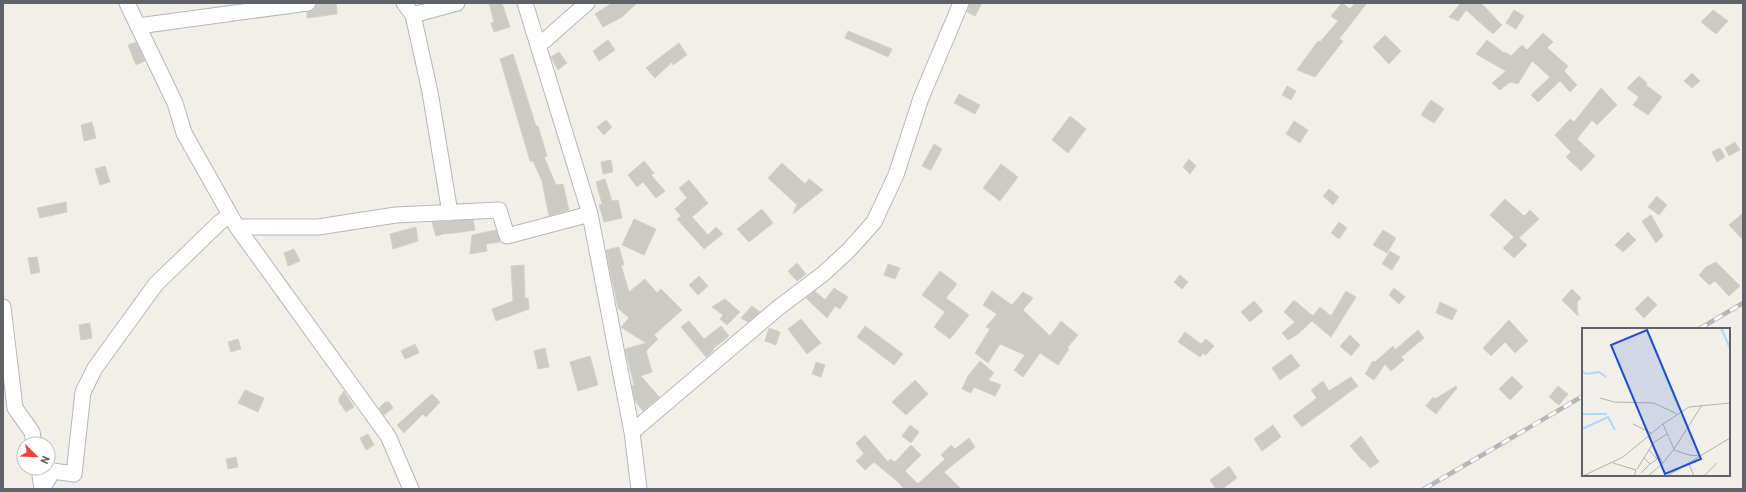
<svg xmlns="http://www.w3.org/2000/svg" width="1746" height="492" font-family="Barlow,sans-serif">
	<style>
		.building { fill: #cccac5; stroke: #d6d1c6 }
		.lines { fill: none; stroke-linecap: round; stroke-linejoin: round }
		.minor-casing { stroke: #b5b8bc; stroke-width: 17 }
		.minor { stroke: #fff; stroke-width: 15 }
		.rail-casing { stroke: #b6b7b8; stroke-width: 4.5 }
		.rail { stroke: #fff; stroke-width: 3; stroke-dasharray: 9; stroke-linecap: butt }
		.inset-river { fill: none; stroke: #aadaff; stroke-width: 2 }
		.inset-road { fill: none; stroke: #b3b3b1; stroke-width: 1 }
		.view { fill: #1d4ed8; fill-opacity: 0.15; stroke: #1d4ed8; stroke-width: 2 }
		.inset-edge { fill: none; stroke: #5f6368; stroke-width: 2 }
	</style>
	<rect width="100%" height="100%" fill="#f1efe8"/>
	<path class="building" d="M317,3H336L337,14L307,18V12L314,10Z
		M489,3H502L510,27L494,32L491,23L494,22Z
		M612,3H637L622,17L603,27L595,14Z
		M970,3H982L975,16L967,12Z
		M1342,3L1350,9L1355,3H1367L1339,39L1343,41L1315,77L1297,70L1318,41L1320,42L1338,21L1331,16Z
		M1458,3H1481L1502,25L1493,34L1466,10L1458,21L1449,17L1460,4Z
		M1514,10L1524,16L1516,29L1506,23Z
		M1713,10L1728,21L1716,34L1701,22Z
		M848,31L892,49L888,57L845,38Z
		M1543,33L1553,42L1547,48L1568,66L1564,71L1577,85L1570,92L1560,81L1538,102L1531,95L1550,77L1532,61L1518,84L1510,82L1500,90L1492,83L1506,71L1476,54L1487,40L1504,53L1505,52L1511,56L1522,45L1527,50Z
		M1385,35L1401,51L1389,64L1373,47Z
		M608,40L615,50L599,61L593,51Z
		M136,42L145,61L136,65L128,45Z
		M679,43L687,55L673,65L672,62L655,78L646,68Z
		M559,52L567,63L558,70L551,57Z
		M513,54L536,126H538L547,156L544,157L556,185L563,184L569,210L549,216L542,181L533,161H530L500,59Z
		M1692,73L1700,81L1692,88L1684,81Z
		M1639,76L1647,83L1646,85L1662,97L1648,115L1633,105L1639,97L1627,88Z
		M1287,86L1296,91L1291,100L1282,95Z
		M1601,88L1617,105L1597,125L1592,120L1577,139L1595,156L1581,171L1566,157L1571,152L1555,135L1570,119L1574,122Z
		M959,94L980,105L975,114L954,103Z
		M1431,100L1444,109L1434,123L1421,115Z
		M1070,116L1086,129L1068,153L1052,140Z
		M606,120L612,127L604,135L597,127Z
		M1294,121L1308,130L1300,143L1286,134Z
		M92,122L96,138L84,141L81,125Z
		M1735,142L1740,150L1729,156L1725,148Z
		M934,144L942,149L931,170L922,166Z
		M1720,148L1725,157L1717,162L1712,152Z
		M1189,159L1196,166L1190,174L1183,167Z
		M611,160L613,172L603,174L601,162Z
		M644,161L654,173L651,175L665,191L656,198L643,182L637,187L628,175Z
		M782,163L805,184L809,179L823,190L793,214L798,202L796,204L768,178Z
		M1001,164L1018,177L1000,201L983,188Z
		M105,166L110,182L100,185L95,169Z
		M605,179L612,201L618,200L622,218L604,222L599,205L602,204L596,182Z
		M689,180L708,203L692,217L708,235L716,227L723,234L704,249L677,219L681,216L675,209L687,198L679,188Z
		M1329,189L1339,197L1333,205L1323,196Z
		M1657,196L1667,205L1659,215L1648,207Z
		M1505,199L1524,216L1530,210L1539,219L1519,238L1527,245L1514,258L1503,248L1514,237L1490,215Z
		M66,202L67,212L40,218L37,208Z
		M762,209L773,223L749,242L737,229Z
		M1743,213V240L1729,225Z
		M1651,215L1663,236L1656,243L1642,221Z
		M634,219L656,229L644,255L622,245Z
		M473,220L475,230L447,234V233L436,236L432,222Z
		M1339,222L1347,228L1339,239L1331,233Z
		M416,227L418,241L393,249L390,234Z
		M496,230L500,242L486,244L487,251L470,254L472,235Z
		M1383,230L1396,238L1387,253L1373,245Z
		M1628,232L1636,240L1623,252L1615,245Z
		M619,247L624,265H621L629,292L645,279L657,293L661,289L682,310L654,335L658,339L646,351L652,372L641,376L659,397L643,411L635,401L632,386L634,385L625,349L646,343L621,327L629,318L618,308L606,250Z
		M294,249L300,261L288,266L284,253Z
		M1390,251L1400,257L1392,270L1382,264Z
		M37,257L40,272L31,274L28,258Z
		M1716,262L1740,286L1729,296L1715,281L1709,285L1699,275L1706,267Z
		M797,263L806,274L797,281L788,271Z
		M888,264L900,268L895,279L884,275Z
		M524,265L525,299L528,298L529,309L496,321L492,309L513,301L511,266Z
		M940,271L957,284L946,298L969,315L950,339L934,327L945,312L922,295Z
		M1180,275L1188,282L1182,289L1174,282Z
		M699,276L708,286L698,295L689,285Z
		M834,288L848,297L840,309L835,306L827,318L806,298L815,291L825,300Z
		M1394,288L1405,297L1399,304L1389,295Z
		M1572,289L1581,298L1577,302L1578,316L1562,300Z
		M992,291L1012,305L1023,292L1033,298L1023,310L1050,336L1061,321L1078,335L1067,348L1069,349L1058,365L1040,353L1023,377L1014,370L1025,355L1000,344L988,363L975,353L990,329L986,327L997,314L983,305Z
		M1346,291L1356,297L1331,337L1312,321L1298,334L1288,340L1282,333L1295,322L1284,312L1294,300L1313,316L1320,307L1331,316Z
		M1648,296L1657,305L1644,318L1635,309Z
		M725,299L740,312L727,325L720,319L723,315L712,307Z
		M1254,301L1263,311L1250,322L1241,312Z
		M1440,302L1457,310L1452,320L1436,313Z
		M752,306L760,312L748,322L741,318Z
		M801,319L821,343L807,354L788,329Z
		M1509,320L1528,341L1515,353L1505,342L1491,356L1483,348Z
		M689,321L704,339L721,326L729,336L713,349L714,350L706,357L681,327Z
		M90,323L92,338L81,340L79,325Z
		M865,326L903,354L894,365L857,337Z
		M769,328L780,332L776,345L765,341Z
		M1418,330L1424,338L1401,357L1404,360L1391,371L1385,364L1374,380L1365,374L1373,361L1375,362L1393,346L1395,350Z
		M1185,332L1201,344L1206,339L1214,346L1206,355L1203,353L1200,357L1178,342Z
		M1350,335L1360,345L1351,356L1340,346Z
		M238,339L241,349L231,352L228,342Z
		M415,344L419,353L405,359L401,351Z
		M545,348L549,367L538,369L534,351Z
		M1291,354L1300,366L1280,380L1272,368Z
		M590,356L598,385L578,391L570,362Z
		M980,361L994,373L988,380L1001,385L995,396L974,387L971,393L962,389L968,376Z
		M816,362L825,365L821,377L812,374Z
		M1512,376L1523,387L1510,400L1499,389Z
		M1351,377L1358,386L1302,427L1293,416L1317,398L1311,390L1323,381L1329,391Z
		M915,380L928,394L906,415L892,402Z
		M1456,386L1457,388L1436,414L1426,406L1433,397L1435,399Z
		M1558,386L1568,394L1559,405L1549,397Z
		M245,390L264,398L258,412L238,403Z
		M344,391L354,407L346,412L339,402V398Z
		M432,394L440,402L426,417L423,414L404,433L397,425Z
		M385,402H389L393,408L384,415L379,408Z
		M910,425L919,432L911,443L902,436Z
		M1273,425L1281,437L1262,451L1254,439Z
		M368,434L374,445L366,450L360,438Z
		M865,435L888,462L890,459L895,462L911,445L921,455L905,471L918,484L945,459L941,455L951,445L955,449L969,438L975,447L944,472L961,489H904L898,482L874,462L865,470L856,461L864,454L856,443Z
		M1361,436L1379,462L1370,468L1364,460L1363,461L1350,446Z
		M236,457L238,467L228,469L226,459Z
		M1229,466L1237,478L1222,489H1216L1210,480Z"/>
	<g class="lines">
		<defs>
			<path id="minor" d="M127,3L138,26L308,3
				M404,3L413,15L457,3
				M525,3L590,214L632,432L639,489
				M413,15L430,92L450,213
				M138,26L175,103L184,133L237,227H318L396,215L499,210L507,236L590,214
				M544,41L587,3
				M237,227L388,436L411,489
				M3,307L15,408L32,432L34,444
				M632,432L778,308L823,274L849,250L874,222L896,175L921,98L961,3
				M39,468L42,489
				M42,489L53,471L74,474L83,392L95,368L156,284L219,223L230,215"/>
		</defs>
		<use href="#minor" class="minor-casing"/>
		<use href="#minor" class="minor"/>
		<defs>
			<path id="rail" d="M1699,329L1743,303
				M1424,489L1583,396"/>
		</defs>
		<use href="#rail" class="rail-casing"/>
		<use href="#rail" class="rail"/>
	</g>
	<g transform="translate(1582 328)">
		<rect width="148" height="148" fill="#f1efe8"/>
		<path class="inset-river" d="M139,0L148,20M0,43L4,46L17,44L24,49M0,86H25M0,101L26,89L33,102"/>
		<path class="inset-road" d="M18,70L32,74L72,75L95,86M51,96L69,105M81,96L92,121L81,135M66,108L81,135L66,148M71,115L85,106M92,121L120,77M67,122L75,131L68,136M92,122L107,127L118,128M31,135L54,142L52,148M107,136L112,148M55,141L70,117M59,145L68,136L62,130M1,148L41,129L81,96L107,79L148,75M85,148L148,110M122,148L135,135"/>
		<path class="view" d="M65,2L119,131L83,146L29,17Z"/>
		<rect width="148" height="148" class="inset-edge"/>
	</g>
	<rect width="1746" height="492" fill="none" stroke="#5f6368" stroke-width="8"/>
	<g transform="translate(36 456) rotate(113)"><circle r="19" fill="#ffffff" stroke="#bfc1c3"/>
	<path d="M0-3L7 15L0 10L-7 15Z" fill="#ea4335"/>
	<text y="-6" font-size="11" font-weight="bold" text-anchor="middle" fill="#5f6368">N</text>
	</g>
</svg>
